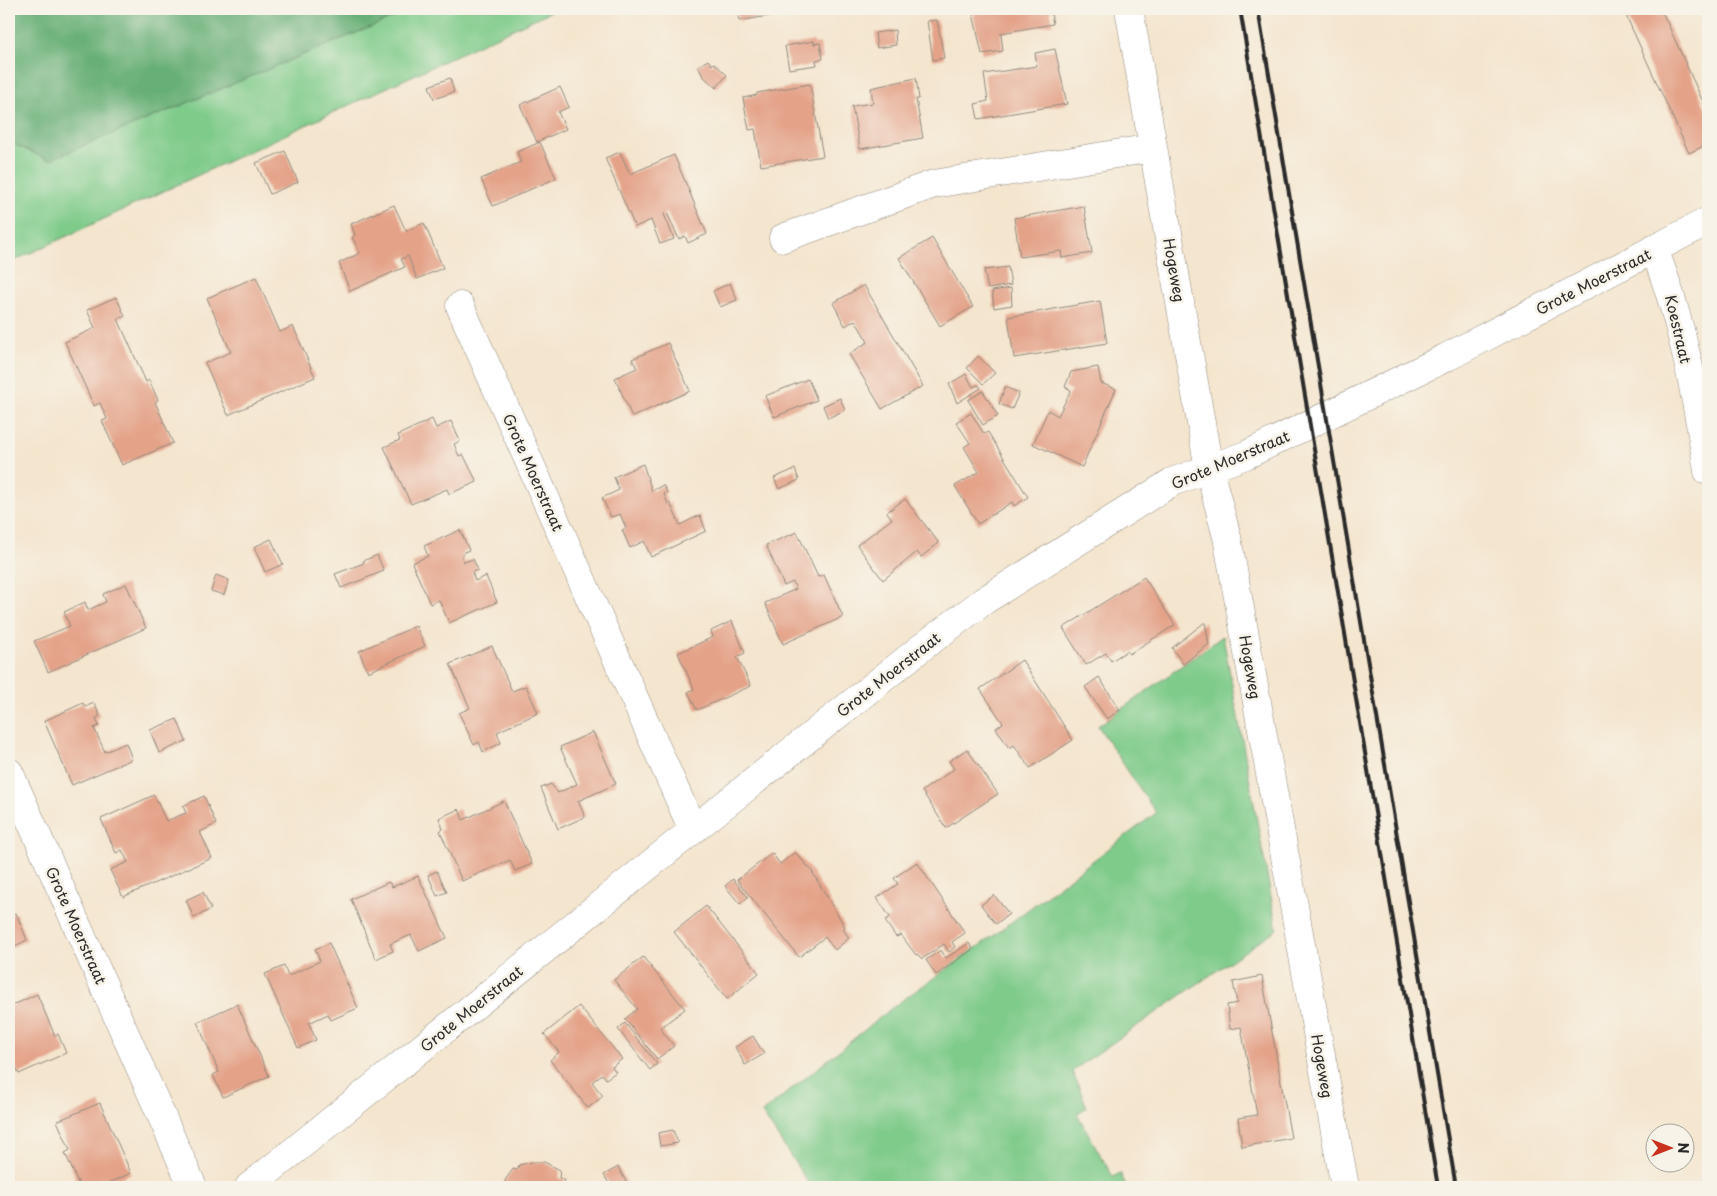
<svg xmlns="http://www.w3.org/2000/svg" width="1717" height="1196" font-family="'Playpen Sans',sans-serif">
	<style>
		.green { fill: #7ecb8a; stroke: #547b5a }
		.forest { fill: #66af76; stroke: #486d50 }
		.building { fill: #e4a389 }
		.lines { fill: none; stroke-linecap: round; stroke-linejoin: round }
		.minor-casing { stroke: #90887c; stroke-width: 29 }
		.minor { stroke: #fff; stroke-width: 28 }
		.rail { stroke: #2b2b2b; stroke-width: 4 }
		.labels { text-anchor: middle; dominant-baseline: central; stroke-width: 5; stroke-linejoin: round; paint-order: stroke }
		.street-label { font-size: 15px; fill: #2b2b2b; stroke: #f7f3e8 }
	</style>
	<rect width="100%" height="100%" fill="#f7f3e8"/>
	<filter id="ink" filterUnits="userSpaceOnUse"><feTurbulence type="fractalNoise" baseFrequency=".02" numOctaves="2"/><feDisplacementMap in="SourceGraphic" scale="10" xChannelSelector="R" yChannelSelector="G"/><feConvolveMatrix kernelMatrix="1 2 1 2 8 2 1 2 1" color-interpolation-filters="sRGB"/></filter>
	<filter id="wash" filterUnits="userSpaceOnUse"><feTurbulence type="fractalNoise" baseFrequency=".0096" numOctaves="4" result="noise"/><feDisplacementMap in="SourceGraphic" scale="20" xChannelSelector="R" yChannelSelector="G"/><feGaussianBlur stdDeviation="1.12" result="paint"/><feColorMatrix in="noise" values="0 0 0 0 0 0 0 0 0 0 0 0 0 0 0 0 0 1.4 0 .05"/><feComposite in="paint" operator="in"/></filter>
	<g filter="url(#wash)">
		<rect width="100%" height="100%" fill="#f4e5ce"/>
		<path class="green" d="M414,9H556L9,263V142L49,160Z
			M1223,636L1277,929L1072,1071L1087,1107L1077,1114L1113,1177L1120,1173L1127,1187H811L762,1113L893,1007L993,936L1156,813L1098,726Z"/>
		<path class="forest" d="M9,9H414L49,160L9,142Z"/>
		<g id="blocks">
			<path class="building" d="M737,9H785L786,13L739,21Z
				M972,9H1050L1053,24L1001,33L1003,51L982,54Z
				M1623,9H1661L1708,113V144L1689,153Z
				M937,20L944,58L933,60L927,21Z
				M895,30L896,45L877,48L875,33Z
				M814,41V44L820,43L823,59L816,60L817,65L789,69L785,46Z
				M1055,49L1067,104L978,119L975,104L988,101L984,74L1037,66L1035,53Z
				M708,60L712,65L714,63L727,75L716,88L703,76L698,66Z
				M450,78L454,92L434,99L429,86Z
				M916,78L919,99H916L923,138L860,149L852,106L873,103L871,88Z
				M810,84L823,156L761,166L755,129L749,130L743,98L757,95V93Z
				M560,87L569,107L558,112L566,129L537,142L520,105Z
				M540,142L556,178L493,206L481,179L521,162L517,152Z
				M285,151L298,182L270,194L256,163Z
				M620,152L630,174L674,155L707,234L688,243L685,236L679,239L667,213L664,214L674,239L660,244L651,220L635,227L605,158Z
				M394,205L406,231L424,223L443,268L417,279L408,256L401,259L405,267L350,291L339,263L360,253L352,237L355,235L351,224Z
				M1084,206L1092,253L1062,258L1061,251L1020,257L1014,218Z
				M932,238L973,307L940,326L899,258Z
				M1008,267L1011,285L988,289L984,270Z
				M256,277L280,332L293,326L315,377L228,415L205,363L231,352L207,298Z
				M730,283L737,300L720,307L713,291Z
				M864,285L923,386L882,409L849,354L868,342L855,320L845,326L833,303Z
				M1011,288L1012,305L994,308L992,291Z
				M116,297L125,316L118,319L146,382L149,380L158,400L155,402L173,443L122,465L102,421L107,419L100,403L94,406L65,342L95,328L87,310Z
				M1100,301L1107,343L1014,358L1008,317Z
				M668,343L690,391L632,417L615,378L637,368L632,359Z
				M978,356L995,373L983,384L967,368Z
				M1098,367L1101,383L1116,389L1082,467L1033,444L1048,410L1058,416L1071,390L1065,387L1071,372Z
				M966,374L973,387L978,385L981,388L957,403L949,384Z
				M808,379L817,400L774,417L765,396Z
				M1005,387L1019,393L1012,409L999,404Z
				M983,391L998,416L983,425L968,400Z
				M840,398L845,410L828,418L823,406Z
				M971,413L984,434L988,432L1028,497L1014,506L1012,502L978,524L955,486L979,472L964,447L970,443L956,422Z
				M432,419L436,428L451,421L460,441L454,444L459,456L463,454L477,482L449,494L447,489L411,504L384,447L400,440L398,435Z
				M643,464L652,491L663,485L667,492L664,494L668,504L670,503L680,525L700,515L706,531L651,557L644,541L630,548L622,530L626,528L620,514L611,517L602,498L619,490L614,477Z
				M795,469L799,480L779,489L774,478Z
				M905,499L939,543L921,557L917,552L883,580L857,545L892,519L887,512Z
				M460,530L469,550L464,552L462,557L464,562L473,559L478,570L472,572L475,581L486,576L497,602L449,623L439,600L430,604L412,563L428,556L424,546Z
				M797,532L818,577L824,575L843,617L783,644L765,603L796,589L793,582L784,586L766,545Z
				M271,539L283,564L265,572L254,547Z
				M377,555L384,571L341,588L335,574L364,563L363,561Z
				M216,575L229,580L224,595L211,591Z
				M1144,577L1175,625L1129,654L1127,651L1111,661L1106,653L1086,665L1063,628Z
				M126,584L146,628L48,672L34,641L70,626L64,612L85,602L88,610L106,602L103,594Z
				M732,621L745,653L737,657L751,686L697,710L688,692L694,689L678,653L713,637L711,631Z
				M1205,622L1209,644L1183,664L1172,648Z
				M416,626L425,646L368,672L359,651Z
				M492,646L512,691L526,686L538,713L497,732L501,743L483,752L479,742L474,745L459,713L470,708L450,664Z
				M1022,660L1073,740L1030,768L1014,745L1009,748L996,728L1003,723L980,689Z
				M1099,677L1120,710L1107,719L1085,687Z
				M83,703L85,707L94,703L100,716L96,718L99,726L94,728L105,752L126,743L132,759L72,785L44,721Z
				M177,719L186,741L159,753L150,730Z
				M593,732L616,784L578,801L585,817L558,829L541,788L551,784L558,793L577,784L560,747Z
				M967,749L998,794L946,828L922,791L954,769L949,761Z
				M154,795L166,821L186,813L183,806L204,796L216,824L200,832L212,858L123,897L110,870L128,862L122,850L116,853L101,819Z
				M504,801L532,864L515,871L510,860L462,881L440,831L443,829L439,818L459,809L463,820Z
				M795,852L811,870L845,927L843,929L849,938L835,950L825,937L799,957L737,880L772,853L780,864Z
				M917,862L965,933L952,942L955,947L949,952L944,944L922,959L917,954L916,955L901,935L896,937L885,921L890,917L877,898L898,884L894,878Z
				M437,871L447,892L437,896L428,875Z
				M418,876L447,938L419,951L411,935L390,944L393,951L376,959L351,899L389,882L392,887Z
				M733,879L748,897L740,904L725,886Z
				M203,892L211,909L194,918L186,900Z
				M994,895L1009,914L996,924L981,905Z
				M706,906L759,973L727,999L674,932Z
				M16,913L27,940L9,949V916Z
				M329,943L358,1008L331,1020L328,1014L309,1023L316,1040L298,1048L265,974L284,966L288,976L320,961L315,949Z
				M969,943L973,949L936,975L926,960L941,950L946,958Z
				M643,957L685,1009L660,1028L674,1046L657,1059L625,1019L637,1009L614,980Z
				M1262,976L1291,1138L1242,1147L1238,1118L1257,1115L1241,1027L1230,1029L1227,1005L1237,1003L1233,982Z
				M37,994L55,1036L58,1034L66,1053L19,1074L9,1052V1007Z
				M237,1004L269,1076L223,1097L213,1075L219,1072L197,1022Z
				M579,1006L622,1059L612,1067L616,1072L606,1079L602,1074L592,1082L603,1096L588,1108L550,1060L559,1052L544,1034Z
				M625,1023L657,1064L650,1070L618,1029Z
				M753,1036L764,1054L745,1065L735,1047Z
				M100,1103L131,1173L100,1187H80L65,1153L70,1150L57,1121Z
				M673,1130L678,1143L660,1146L658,1133Z
				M531,1162H544L560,1170L559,1178L565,1180L563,1187H503L506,1179L513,1169L517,1170L519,1165Z
				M618,1167L627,1183L619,1187H611L604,1175Z"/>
		</g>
	</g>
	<g filter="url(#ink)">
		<use href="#blocks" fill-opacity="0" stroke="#90887c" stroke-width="1"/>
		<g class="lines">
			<defs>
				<path id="minor" d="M1129,9L1209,469L1227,537L1345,1187
					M783,238L934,184L1152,148
					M1654,249C1682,319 1696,396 1708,471
					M460,306L693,830
					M9,772L193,1187
					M249,1187L693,830L921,648L985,600L1172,482L1246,455L1447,357L1708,221"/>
			</defs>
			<use href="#minor" class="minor-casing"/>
			<use href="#minor" class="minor"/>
			<path class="rail" d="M1240,9L1438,1187
				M1258,9L1456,1187"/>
		</g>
	</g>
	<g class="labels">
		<g class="street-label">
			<text transform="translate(1175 270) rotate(80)">Hogeweg</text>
			<text transform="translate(1593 281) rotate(-27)">Grote Moerstraat</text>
			<text transform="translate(1679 329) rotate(77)">Koestraat</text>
			<text transform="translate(1230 459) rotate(-23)">Grote Moerstraat</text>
			<text transform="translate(534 472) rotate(66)">Grote Moerstraat</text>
			<text transform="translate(1251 667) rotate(80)">Hogeweg</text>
			<text transform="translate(888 674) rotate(-38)">Grote Moerstraat</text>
			<text transform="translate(77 925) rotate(66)">Grote Moerstraat</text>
			<text transform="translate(471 1008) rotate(-39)">Grote Moerstraat</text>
			<text transform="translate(1323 1066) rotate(80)">Hogeweg</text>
		</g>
	</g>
	<rect width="1717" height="1196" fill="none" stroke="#f7f3e8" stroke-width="30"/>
	<g transform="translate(1670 1148) rotate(90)"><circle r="24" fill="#f7f3e8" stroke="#a5a39c"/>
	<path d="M0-4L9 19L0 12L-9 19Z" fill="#c8321e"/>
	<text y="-8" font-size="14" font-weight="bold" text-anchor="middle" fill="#2b2b2b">N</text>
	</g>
</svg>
